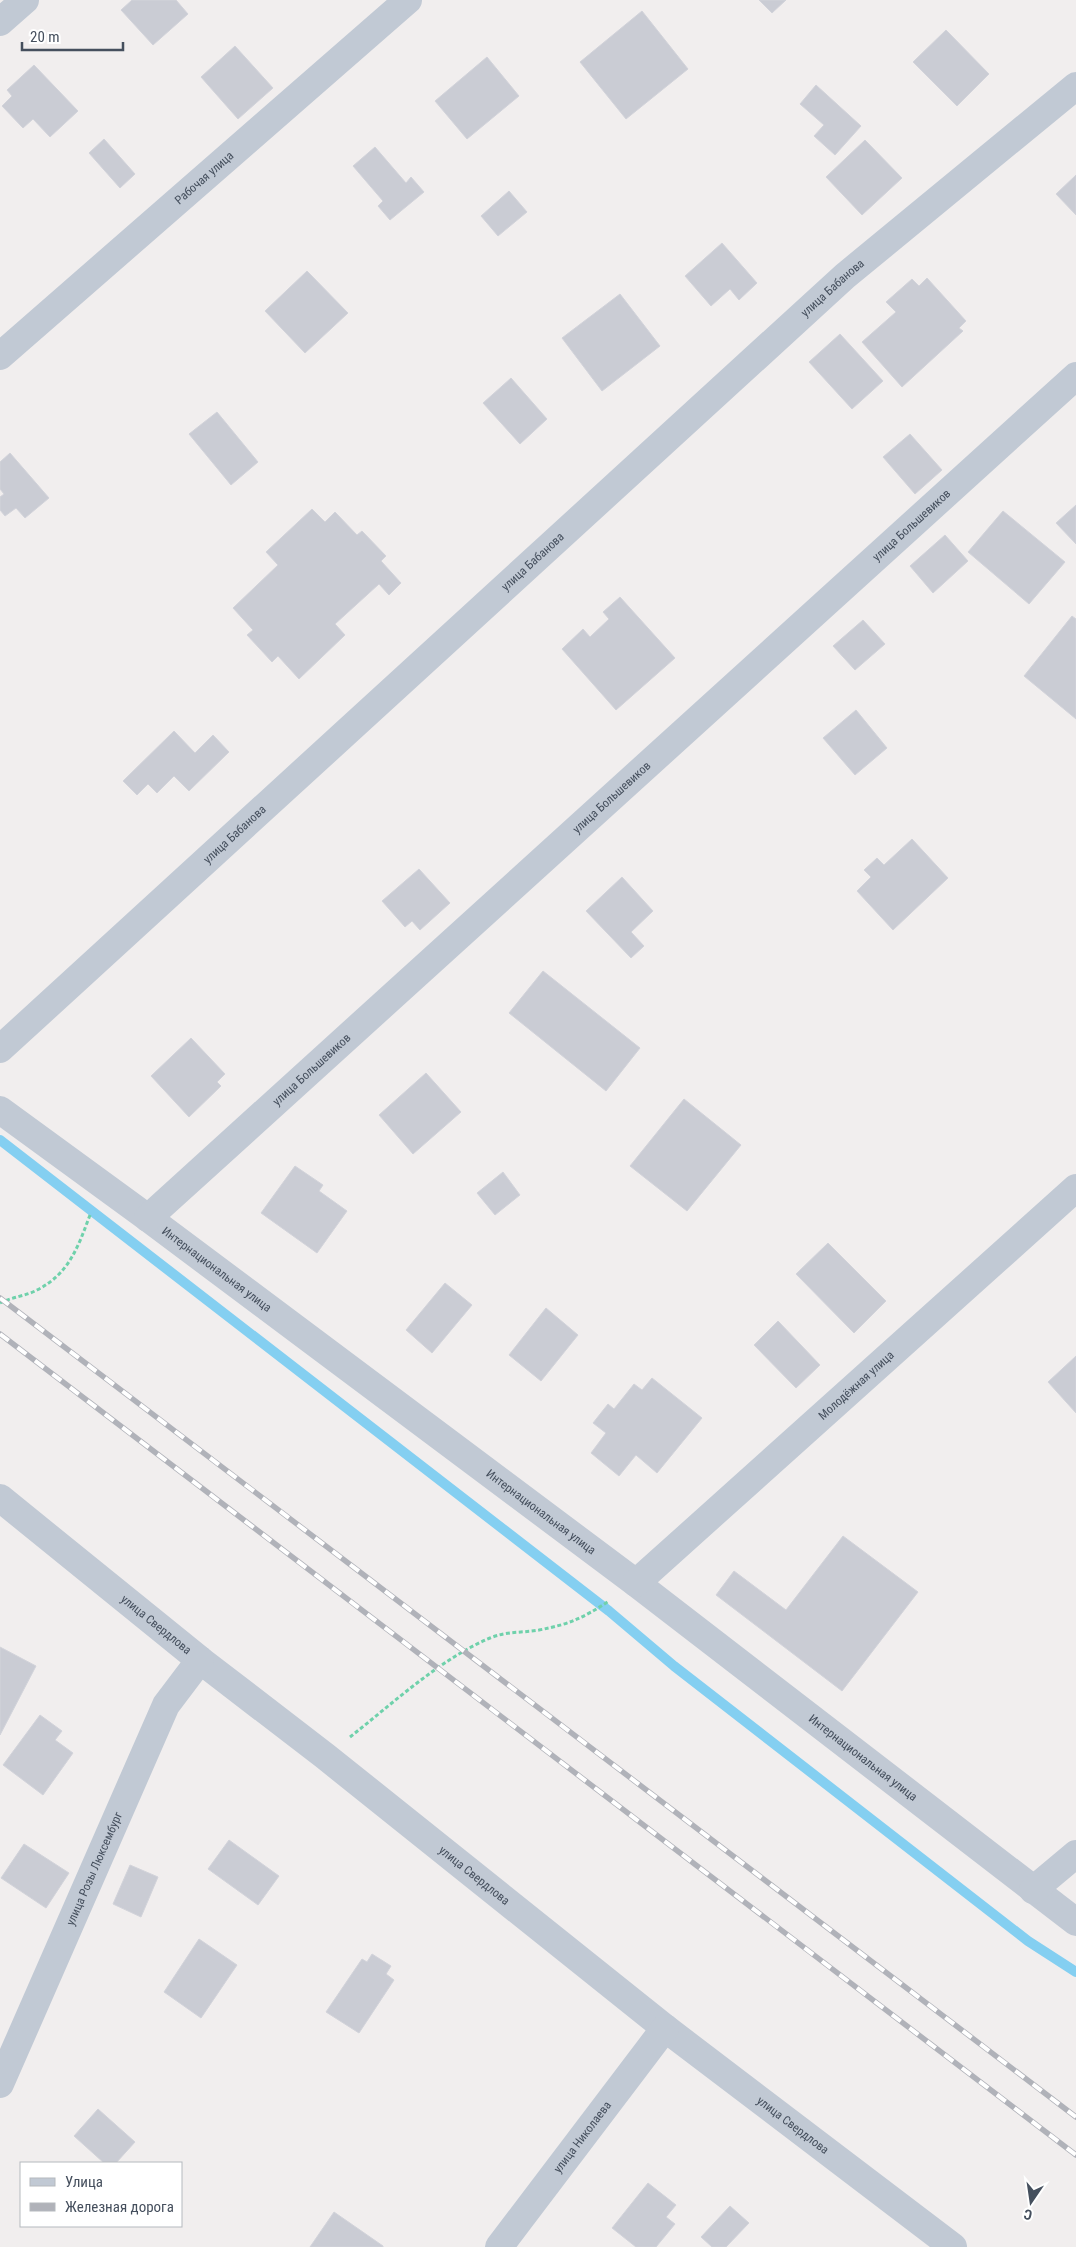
<svg xmlns="http://www.w3.org/2000/svg" width="1076" height="2247" font-family="'Roboto Condensed',sans-serif">
	<style>
		.lines { fill: none; stroke-linecap: round; stroke-linejoin: round }
		.stream { stroke: #84cff1; stroke-width: 10 }
		.building { fill: #caccd4; stroke: #d2d3da }
		.path { stroke: #6fd1ab; stroke-width: 3; stroke-dasharray: 4 2.5; stroke-linecap: butt }
		.minor { stroke: #c1c9d4; stroke-width: 28 }
		.rail-casing { stroke: #b0b2b9; stroke-width: 5.5 }
		.rail { stroke: #fff; stroke-width: 4; stroke-dasharray: 11; stroke-linecap: butt }
		.labels { text-anchor: middle; dominant-baseline: central; stroke-width: 4; stroke-linejoin: round; paint-order: stroke }
		.street-label { font-size: 12px; fill: #454f5d; stroke: #fff }
	</style>
	<rect width="100%" height="100%" fill="#f1eeee"/>
	<g class="lines">
		<path class="stream" d="M0,1140L609,1611L674,1666L1028,1941L1076,1972"/>
	</g>
	<path class="building" d="M132,0H176L188,14L153,45L121,10Z
		M759,0H786L772,13Z
		M642,11L688,69L626,119L580,62Z
		M946,30L989,74L957,106L913,62Z
		M235,46L273,88L238,119L201,77Z
		M487,57L519,96L467,139L435,101Z
		M34,65L78,111L50,137L33,119L23,128L2,106L12,96L7,90Z
		M816,85L861,126L835,155L814,136L824,125L800,104Z
		M104,139L135,174L120,188L89,153Z
		M865,140L902,178L862,215L826,177Z
		M375,147L406,183L411,177L424,192L390,220L378,206L383,201L353,166Z
		M1076,175V215L1056,194Z
		M509,191L527,212L498,236L481,216Z
		M722,243L757,283L739,300L730,289L711,306L685,276Z
		M307,271L348,313L305,353L265,311Z
		M927,278L966,321L959,328L963,331L902,387L862,342L896,312L886,302L912,279L919,286Z
		M620,294L660,346L602,391L562,338Z
		M840,334L883,381L852,409L809,362Z
		M511,378L547,419L520,444L483,403Z
		M217,412L258,462L231,485L189,434Z
		M910,434L942,470L915,494L883,457Z
		M10,453L49,498L25,518L16,508L5,516L0,510V497L4,494L0,489V462Z
		M1076,505V544L1056,523Z
		M312,509L325,522L335,512L357,535L362,531L386,556L381,561L401,583L389,595L379,584L335,624L345,635L299,679L278,656L272,662L247,635L253,630L233,608L278,565L266,552Z
		M1003,511L1065,562L1029,604L968,552Z
		M945,535L968,561L933,593L910,566Z
		M620,597L675,658L616,710L562,649L583,629L590,637L609,619L603,612Z
		M1072,616L1076,619V719L1024,676Z
		M863,620L885,644L855,670L833,646Z
		M856,710L887,748L855,775L823,738Z
		M174,731L195,753L213,735L229,752L189,791L174,776L157,793L148,784L137,795L123,781Z
		M912,839L948,878L893,930L857,891L871,877L864,870L877,858L884,865Z
		M419,869L450,903L420,930L412,921L405,927L382,901Z
		M622,877L653,911L631,932L644,946L631,958L586,911Z
		M543,971L640,1048L606,1091L509,1013Z
		M191,1038L225,1074L217,1082L221,1086L189,1117L151,1076Z
		M426,1073L461,1112L413,1154L379,1115Z
		M684,1099L741,1145L687,1211L630,1166Z
		M295,1166L323,1185L319,1191L347,1211L317,1253L261,1213Z
		M503,1172L520,1195L495,1215L477,1193Z
		M828,1243L886,1301L854,1333L796,1274Z
		M445,1283L472,1305L432,1353L406,1330Z
		M546,1308L578,1335L541,1381L509,1355Z
		M778,1321L820,1365L796,1388L754,1345Z
		M1076,1356V1413L1048,1382Z
		M652,1378L702,1418L657,1473L636,1455L619,1476L591,1453L606,1433L593,1423L608,1404L614,1409L634,1384L642,1390Z
		M843,1536L918,1592L842,1691L716,1595L734,1571L786,1610Z
		M0,1647L36,1666L0,1735Z
		M40,1715L62,1731L55,1740L73,1753L43,1795L3,1765Z
		M229,1840L279,1876L258,1905L208,1869Z
		M24,1844L69,1873L46,1908L1,1878Z
		M130,1865L158,1877L141,1917L113,1904Z
		M199,1939L237,1965L201,2018L164,1992Z
		M372,1954L391,1966L386,1974L394,1980L359,2033L326,2012L362,1959L367,1962Z
		M98,2109L135,2142L116,2163H104L74,2136Z
		M648,2183L676,2205L666,2217L675,2224L656,2247H636L612,2228Z
		M730,2206L749,2223L726,2247H712L701,2237Z
		M334,2212L383,2246V2247H310Z"/>
	<g class="lines">
		<path class="path" d="M0,1303C12,1297 26,1296 37,1290C69,1274 78,1247 90,1215
			M350,1737C392,1704 440,1659 490,1638C507,1631 522,1633 539,1630C570,1624 583,1618 609,1601"/>
		<g class="minor">
			<path d="M0,22L25,0"/>
			<path id="s1" d="M0,356L408,0"/>
			<path id="s2" d="M0,1049L845,276L1076,86"/>
			<path id="s3" d="M0,1110L148,1218L636,1583L1076,1922"/>
			<path id="s4" d="M148,1218L1076,376"/>
			<path id="s5" d="M0,1498L200,1660L325,1756L665,2028L953,2247"/>
			<path id="s6" d="M636,1583L1076,1188"/>
			<path d="M1033,1890L1076,1854"/>
			<path id="s7" d="M0,2084L166,1705L200,1660"/>
			<path id="s8" d="M499,2247L665,2028"/>
		</g>
		<defs>
			<path id="rail" d="M0,1298L1076,2117
				M0,1334L1076,2155"/>
		</defs>
		<use href="#rail" class="rail-casing"/>
		<use href="#rail" class="rail"/>
	</g>
	<g class="labels">
		<g class="street-label">
			<text stroke="none"><textPath href="#s1" startOffset="271">Рабочая улица</textPath></text>
			<text stroke="none"><textPath href="#s2" startOffset="1128">улица Бабанова</textPath></text>
			<text stroke="none"><textPath href="#s4" startOffset="1031">улица Большевиков</textPath></text>
			<text stroke="none"><textPath href="#s2" startOffset="722">улица Бабанова</textPath></text>
			<text stroke="none"><textPath href="#s4" startOffset="626">улица Большевиков</textPath></text>
			<text stroke="none"><textPath href="#s2" startOffset="318">улица Бабанова</textPath></text>
			<text stroke="none"><textPath href="#s4" startOffset="221">улица Большевиков</textPath></text>
			<text stroke="none"><textPath href="#s3" startOffset="269">Интернациональная улица</textPath></text>
			<text stroke="none"><textPath href="#s6" startOffset="296">Молодёжная улица</textPath></text>
			<text stroke="none"><textPath href="#s3" startOffset="674">Интернациональная улица</textPath></text>
			<text stroke="none"><textPath href="#s5" startOffset="201">улица Свердлова</textPath></text>
			<text stroke="none"><textPath href="#s3" startOffset="1079">Интернациональная улица</textPath></text>
			<text stroke="none"><textPath href="#s7" startOffset="235">улица Розы Люксембург</textPath></text>
			<text stroke="none"><textPath href="#s5" startOffset="606">улица Свердлова</textPath></text>
			<text stroke="none"><textPath href="#s5" startOffset="1011">улица Свердлова</textPath></text>
			<text stroke="none"><textPath href="#s8" startOffset="138">улица Николаева</textPath></text>
		</g>
	</g>
	<rect x="20" y="2162" width="162" height="65" fill="#ffffff" stroke="#b5b9be"/>
	<rect x="30" y="2178" width="25" height="8" fill="#c1c9d4" stroke="#b5b9be"/>
	<text x="65" y="2187" font-size="15" fill="#454f5d">Улица</text>
	<rect x="30" y="2203" width="25" height="8" fill="#b0b2b9" stroke="#b5b9be"/>
	<text x="65" y="2212" font-size="15" fill="#454f5d">Железная дорога</text>
	<g transform="translate(1031 2202) rotate(193)" stroke="#ffffff" stroke-width="4" paint-order="stroke">
	<path d="M0-4L9 19L0 12L-9 19Z" fill="#454f5d"/>
	<text y="-8" font-size="14" font-weight="bold" text-anchor="middle" fill="#454f5d">С</text>
	</g>
	<path d="M22 42v8h101v-8" fill="none" stroke="#454f5d" stroke-width="2.5"/>
	<text x="30" y="42" font-size="15" fill="#454f5d" stroke="#ffffff" stroke-width="4" paint-order="stroke">20 m</text>
</svg>
